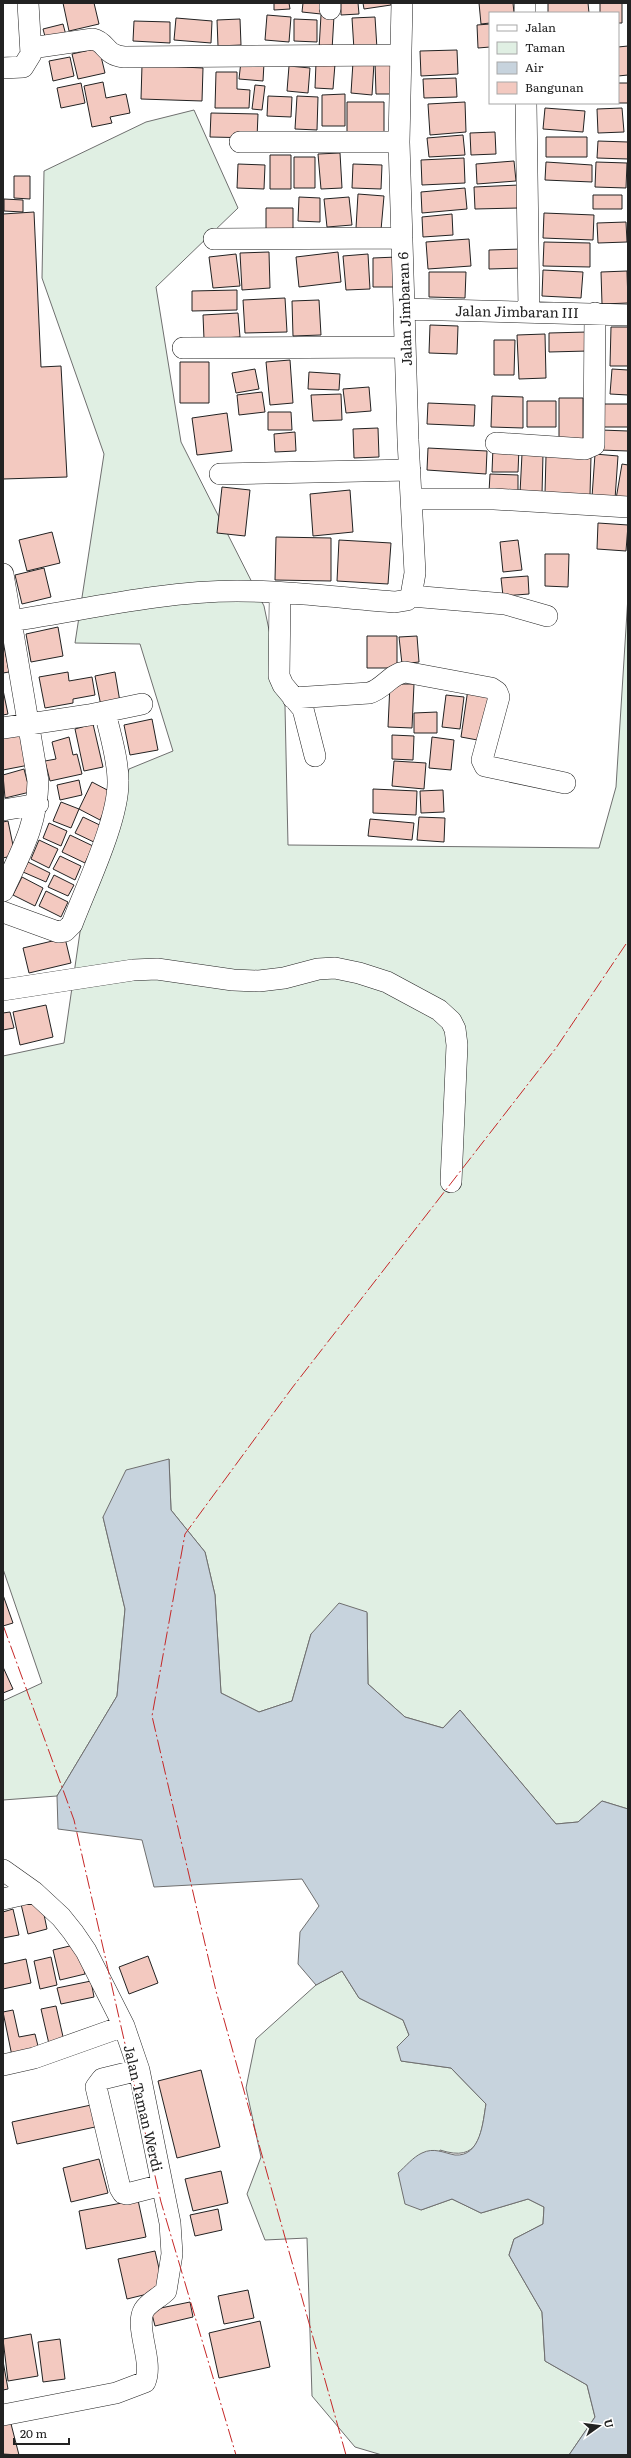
<svg xmlns="http://www.w3.org/2000/svg" width="631" height="2458" font-family="Literata,serif">
	<style>
		.green { fill: #e0efe3; stroke: #6f6f6f }
		.water { fill: #c7d3dd; stroke: #6f6f6f }
		.building { fill: #f3c9c0; stroke: #222 }
		.lines { fill: none; stroke-linecap: round; stroke-linejoin: round }
		.minor-casing { stroke: #222; stroke-width: 22 }
		.minor { stroke: #fff; stroke-width: 21 }
		.power { stroke: #c62828; stroke-width: 1; stroke-dasharray: 14 3 2 3; stroke-linecap: butt }
		.labels { text-anchor: middle; dominant-baseline: central; stroke-width: 3; stroke-linejoin: round; paint-order: stroke }
		.street-label { font-size: 14px; fill: #222; stroke: #fff }
	</style>
	<rect width="100%" height="100%" fill="#fff"/>
	<path class="green" d="M194,110L238,208L156,287L181,442L264,606L285,706L288,845L599,848L616,787L628,596V1809L602,1801L578,1822L556,1824L460,1710L443,1728L405,1717L368,1684L367,1613L311,1634L292,1701L259,1712L221,1693L215,1595L205,1552L171,1510L169,1459L103,1517L125,1609L117,1696L57,1796L3,1800V1701L42,1683L3,1569V1056L64,1043L80,932L129,769L173,751L140,644L75,643L104,454L42,278L44,171L146,122Z
		M342,1971L359,1998L403,2020L409,2035L401,2061L451,2068L486,2104C481,2135 480,2163 440,2150L421,2210L452,2199L481,2213L528,2199L544,2207L543,2224L514,2239L509,2255L542,2312L545,2361L587,2385L595,2417L569,2455H382L355,2447L312,2396L307,2238L265,2240L247,2194L261,2157L246,2088L256,2039L316,1985Z"/>
	<path class="water" d="M169,1459L171,1510L205,1552L215,1595L221,1693L259,1712L292,1701L311,1634L339,1603L367,1612L368,1684L405,1717L443,1728L460,1710L556,1824L578,1822L602,1801L628,1809V2455H569L595,2417L587,2385L545,2361L542,2312L509,2255L514,2239L543,2224L544,2207L528,2199L481,2213L452,2199L421,2210L405,2204L398,2173C405,2167 413,2157 422,2153C434,2147 444,2153 455,2155C481,2157 483,2121 486,2104L451,2068L401,2061L397,2047L409,2035L403,2020L359,1998L342,1971L316,1985L298,1964L300,1932L319,1906L302,1879L154,1887L142,1840L58,1829L57,1796L117,1696L125,1609L103,1517L126,1470Z"/>
	<path class="building" d="M63,3H94L99,24L69,31Z
		M274,3H289L290,9L274,10Z
		M303,3H321V14L302,12Z
		M341,3H358L359,14L341,15Z
		M363,3H391V5L364,9Z
		M479,3H513L514,13H490V23L481,24Z
		M548,3H588L589,13H548Z
		M600,3H622V23H618V13H600Z
		M267,15L291,17L289,42L265,40Z
		M321,15L334,16L332,50L319,49Z
		M375,17L377,49L354,50L352,18Z
		M176,18L212,21L211,43L174,40Z
		M240,19L241,45L218,46L217,20Z
		M294,19L317,20V42L294,41Z
		M134,21L170,22V43L133,41Z
		M63,24L67,39L47,44L43,29Z
		M490,24V47L478,48L477,25Z
		M628,46V75L618,76V47Z
		M99,48L105,73L78,79L72,54Z
		M457,50L458,74L421,76L420,51Z
		M70,57L74,76L53,81L49,61Z
		M241,61L264,63L263,81L239,79Z
		M353,62L374,63L372,95L351,93Z
		M375,62H397V94H376Z
		M316,63L335,64L333,89L315,88Z
		M142,65L203,68L202,101L141,99Z
		M289,66L310,68L308,93L287,91Z
		M216,72H237V89L250,90L249,108H215Z
		M456,78L457,97L424,98L423,79Z
		M103,82L106,98L126,94L130,113L110,117L112,123L92,127L84,86Z
		M81,83L85,103L61,108L57,88Z
		M618,83H628V103H618Z
		M255,85L265,86L262,110L252,109Z
		M345,94V126H322V95Z
		M268,96L292,97L291,117L267,116Z
		M297,96L318,97L317,130L295,129Z
		M347,102H384V133L347,132Z
		M465,102L466,132L430,135L428,104Z
		M545,108L585,111L583,132L543,129Z
		M622,108L624,132L598,133L597,109Z
		M211,113L258,114L257,138L210,137Z
		M495,132L496,154L471,155L470,133Z
		M463,135L465,155L429,157L427,138Z
		M546,137H587V157H546Z
		M598,141L628,142V159L597,158Z
		M340,153L342,188L321,189L318,154Z
		M270,155H291V189H270Z
		M294,157H315V188H294Z
		M464,158L465,183L422,185L421,160Z
		M514,161L516,181L477,184L476,164Z
		M546,162L592,165V182L545,180Z
		M596,162L627,163L626,188L595,187Z
		M238,164L265,165L264,189L237,188Z
		M353,164L382,165L381,189L352,188Z
		M14,176H30V199L14,198Z
		M519,185V208L475,209L474,187Z
		M465,188L467,209L422,213L421,192Z
		M358,194L384,196L381,230L356,228Z
		M593,195H622V209H593Z
		M299,197L320,198V222L298,221Z
		M349,197L352,225L327,227L324,199Z
		M4,199L23,200V212L4,211Z
		M266,208H293V231H266Z
		M34,212L41,367L61,366L67,477L3,479V214Z
		M544,213L594,215L593,240L543,238Z
		M452,214L453,235L423,237L422,217Z
		M626,222L627,242L598,243L597,223Z
		M469,239L471,266L428,269L426,242Z
		M544,242L590,243V267L543,266Z
		M522,249L523,268L489,269V250Z
		M269,252L270,288L242,290L240,253Z
		M338,252L341,282L299,287L296,257Z
		M236,254L240,286L213,288L209,257Z
		M368,254L370,289L346,290L343,256Z
		M397,257L398,287H373V258Z
		M543,270L583,272L581,298L542,296Z
		M627,271L628,303L602,304L601,272Z
		M429,272H466L465,298L429,297Z
		M237,290V310L192,311V291Z
		M285,298L287,332L245,333L243,300Z
		M319,300L321,335L293,336L292,301Z
		M238,313L240,337L204,339L203,315Z
		M430,325L458,326L457,354L429,353Z
		M611,327H628V366H610Z
		M587,332L588,351L549,352V333Z
		M545,334L546,378L519,379L517,335Z
		M494,340H515L514,375H494Z
		M290,360L293,403L270,405L266,362Z
		M180,362H209V403H180Z
		M255,369L259,389L236,393L232,373Z
		M612,369L628,370V395L610,394Z
		M309,372L340,374L339,390L308,389Z
		M369,387L371,411L346,413L343,389Z
		M262,392L265,412L239,415L237,395Z
		M341,394L342,420L313,421L311,395Z
		M492,396L523,397V428L491,427Z
		M559,398H583V439H559Z
		M527,401H556V427H527Z
		M428,403L475,405L474,426L427,424Z
		M601,404H628V427H601Z
		M268,412H291L292,430H268Z
		M227,413L232,451L197,455L192,418Z
		M378,428L379,457L354,458L353,429Z
		M601,430L628,431V451L600,450Z
		M295,432L296,451L275,452L274,434Z
		M493,447L519,448L518,472H492Z
		M428,448L487,451L486,474L427,470Z
		M522,454H543L542,494L520,493Z
		M595,454L618,456L615,499L592,497Z
		M546,456L591,457L590,495L545,493Z
		M622,464L628,465V501L616,499Z
		M490,474L518,475V493L489,492Z
		M222,487L250,490L245,536L217,533Z
		M350,490L353,532L313,536L310,494Z
		M598,523L628,525L626,551L597,549Z
		M52,532L60,563L27,571L19,540Z
		M276,537L331,538V581L275,580Z
		M339,540L391,543L388,584L337,581Z
		M518,540L522,570L503,572L500,542Z
		M545,554H569L568,587L545,586Z
		M44,568L51,597L22,604L15,575Z
		M528,576L529,594L503,596L501,578Z
		M58,627L63,656L31,662L26,634Z
		M367,636H397V668H367Z
		M417,636L419,662L402,664L399,637Z
		M3,641L9,672L3,673Z
		M68,672L69,681L92,677L95,695L73,699V703L45,708L39,677Z
		M115,672L120,702L101,706L95,676Z
		M390,684H414L412,728L388,727Z
		M468,689L490,693L483,741L461,737Z
		M3,690L8,714L3,715Z
		M446,695L464,697L460,729L442,727Z
		M437,712V733H414V713Z
		M152,719L158,750L130,755L124,725Z
		M93,724L103,767L84,771L75,729Z
		M22,732L29,765L3,770V736Z
		M392,735L414,736L413,760L392,759Z
		M69,737L73,755L77,754L82,774L50,781L45,761L56,759L52,742Z
		M432,737L454,740L451,770L429,768Z
		M394,761L426,763L424,789L392,786Z
		M24,769L30,792L5,798L3,775Z
		M79,780L82,795L60,800L57,785Z
		M92,782L113,793L100,820L79,809Z
		M373,789L417,791L416,815L373,813Z
		M443,790L444,812L421,813L420,791Z
		M61,802L79,809L71,828L53,821Z
		M83,817L106,828L98,844L75,833Z
		M419,817L445,818L444,842L417,840Z
		M370,819L414,823L412,840L368,836Z
		M8,821L15,855L3,858V822Z
		M49,823L67,831L61,846L43,838Z
		M70,835L93,846L85,863L62,852Z
		M39,840L58,849L49,868L31,859Z
		M60,856L81,866L75,880L53,869Z
		M28,862L50,873L46,882L23,872Z
		M54,875L74,885L68,896L48,887Z
		M22,877L43,888L35,906L13,895Z
		M46,891L68,902L61,917L39,906Z
		M65,938L71,963L29,973L23,948Z
		M46,1005L53,1037L20,1045L13,1012Z
		M10,1012L14,1028L3,1030V1013Z
		M3,1595L13,1623L3,1626Z
		M3,1667L13,1689L3,1693Z
		M41,1900L47,1929L28,1934L21,1904Z
		M13,1909L19,1935L3,1938V1912Z
		M78,1944L85,1974L60,1980L53,1950Z
		M148,1956L158,1983L129,1994L119,1967Z
		M51,1957L57,1985L40,1989L34,1961Z
		M26,1959L31,1983L3,1989V1964Z
		M91,1981L94,1997L61,2004L57,1988Z
		M56,2006L64,2041L49,2044L41,2009Z
		M13,2010L19,2037L35,2034L39,2050L12,2056L3,2012Z
		M201,2070L220,2147L177,2158L158,2081Z
		M91,2105L95,2127L17,2144L12,2122Z
		M99,2159L108,2193L71,2202L63,2168Z
		M221,2171L228,2203L193,2211L185,2179Z
		M138,2200L146,2237L86,2249L79,2211Z
		M218,2209L222,2230L195,2236L190,2215Z
		M155,2251L164,2290L127,2299L118,2259Z
		M248,2290L254,2318L224,2324L218,2296Z
		M190,2302L193,2317L155,2326L151,2310Z
		M260,2321L270,2367L219,2378L209,2333Z
		M31,2334L38,2376L8,2381L3,2339Z
		M60,2339L65,2379L43,2382L38,2342Z
		M3,2361L8,2389L3,2390Z
		M10,2420L19,2455L3,2454V2422Z"/>
	<g class="lines">
		<defs>
			<path id="minor" d="M330,3V9
				M525,3V13
				M31,48L93,39C107,42 104,55 124,57L400,55
				M3,68L23,67L31,54L28,3
				M526,103L529,312
				M240,142H399
				M214,239L402,238
				M405,309L628,315
				M183,348L405,347
				M496,443L585,449L594,445L595,313
				M220,474L410,470
				M412,499H494L628,507
				M3,574L38,781C37,825 21,852 3,891
				M280,594L279,676L283,685L303,709L315,756
				M411,596L505,604L547,616
				M3,622C80,611 159,591 237,591C290,591 343,598 395,602L407,600L411,596L415,573L408,440L399,142L402,3
				M293,698L369,693C384,689 390,674 405,672L491,688L497,692L499,697L482,760L485,766L565,783
				M3,728L89,715L142,704
				M3,810L38,804
				M3,912L58,932L65,931L72,924C86,887 119,819 118,781C118,759 110,734 105,712
				M3,990L133,970L157,969L233,980L259,981L284,978L318,969L335,968L359,973L387,982L439,1010L451,1021L455,1029L457,1045L451,1182
				M3,1870L34,1892L61,1917L73,1932L86,1951L124,2026L139,2070L170,2223L172,2254L166,2291C159,2298 149,2302 144,2310C134,2327 154,2361 145,2382L116,2393L3,2415
				M3,1899L34,1892
				M3,2065L34,2058L124,2026
				M139,2070L102,2079L96,2087L120,2188L123,2193L127,2194L162,2185"/>
		</defs>
		<use href="#minor" class="minor-casing"/>
		<use href="#minor" class="minor"/>
		<path class="power" d="M3,1625L74,1820L161,2202L236,2455
			M346,2455L216,1991L152,1716L185,1534L292,1388L556,1048L628,941"/>
	</g>
	<g class="labels">
		<g class="street-label">
			<text transform="translate(404 309) rotate(-92)">Jalan Jimbaran 6</text>
			<text transform="translate(517 311) rotate(1)">Jalan Jimbaran III</text>
			<text transform="translate(144 2108) rotate(77)">Jalan Taman Werdi</text>
		</g>
	</g>
	<rect width="631" height="2458" fill="none" stroke="#222222" stroke-width="8"/>
	<rect x="489" y="12" width="130" height="92" fill="#ffffff" stroke="#a7a7a7"/>
	<rect x="497" y="25" width="20" height="6" fill="#ffffff" stroke="#a7a7a7"/>
	<text x="525" y="32" font-size="12" fill="#222222">Jalan</text>
	<rect x="497" y="42" width="20" height="12" fill="#e0efe3" stroke="#a7a7a7"/>
	<text x="525" y="52" font-size="12" fill="#222222">Taman</text>
	<rect x="497" y="62" width="20" height="12" fill="#c7d3dd" stroke="#a7a7a7"/>
	<text x="525" y="72" font-size="12" fill="#222222">Air</text>
	<rect x="497" y="82" width="20" height="12" fill="#f3c9c0" stroke="#a7a7a7"/>
	<text x="525" y="92" font-size="12" fill="#222222">Bangunan</text>
	<g transform="translate(599 2426) rotate(76)" stroke="#ffffff" stroke-width="3" paint-order="stroke">
	<path d="M0-3L7 15L0 10L-7 15Z" fill="#222222"/>
	<text y="-6" font-size="11" font-weight="bold" text-anchor="middle" fill="#222222">U</text>
	</g>
	<path d="M14 2438v6h55v-6" fill="none" stroke="#222222" stroke-width="2"/>
	<text x="20" y="2438" font-size="12" fill="#222222" stroke="#ffffff" stroke-width="3" paint-order="stroke">20 m</text>
</svg>
